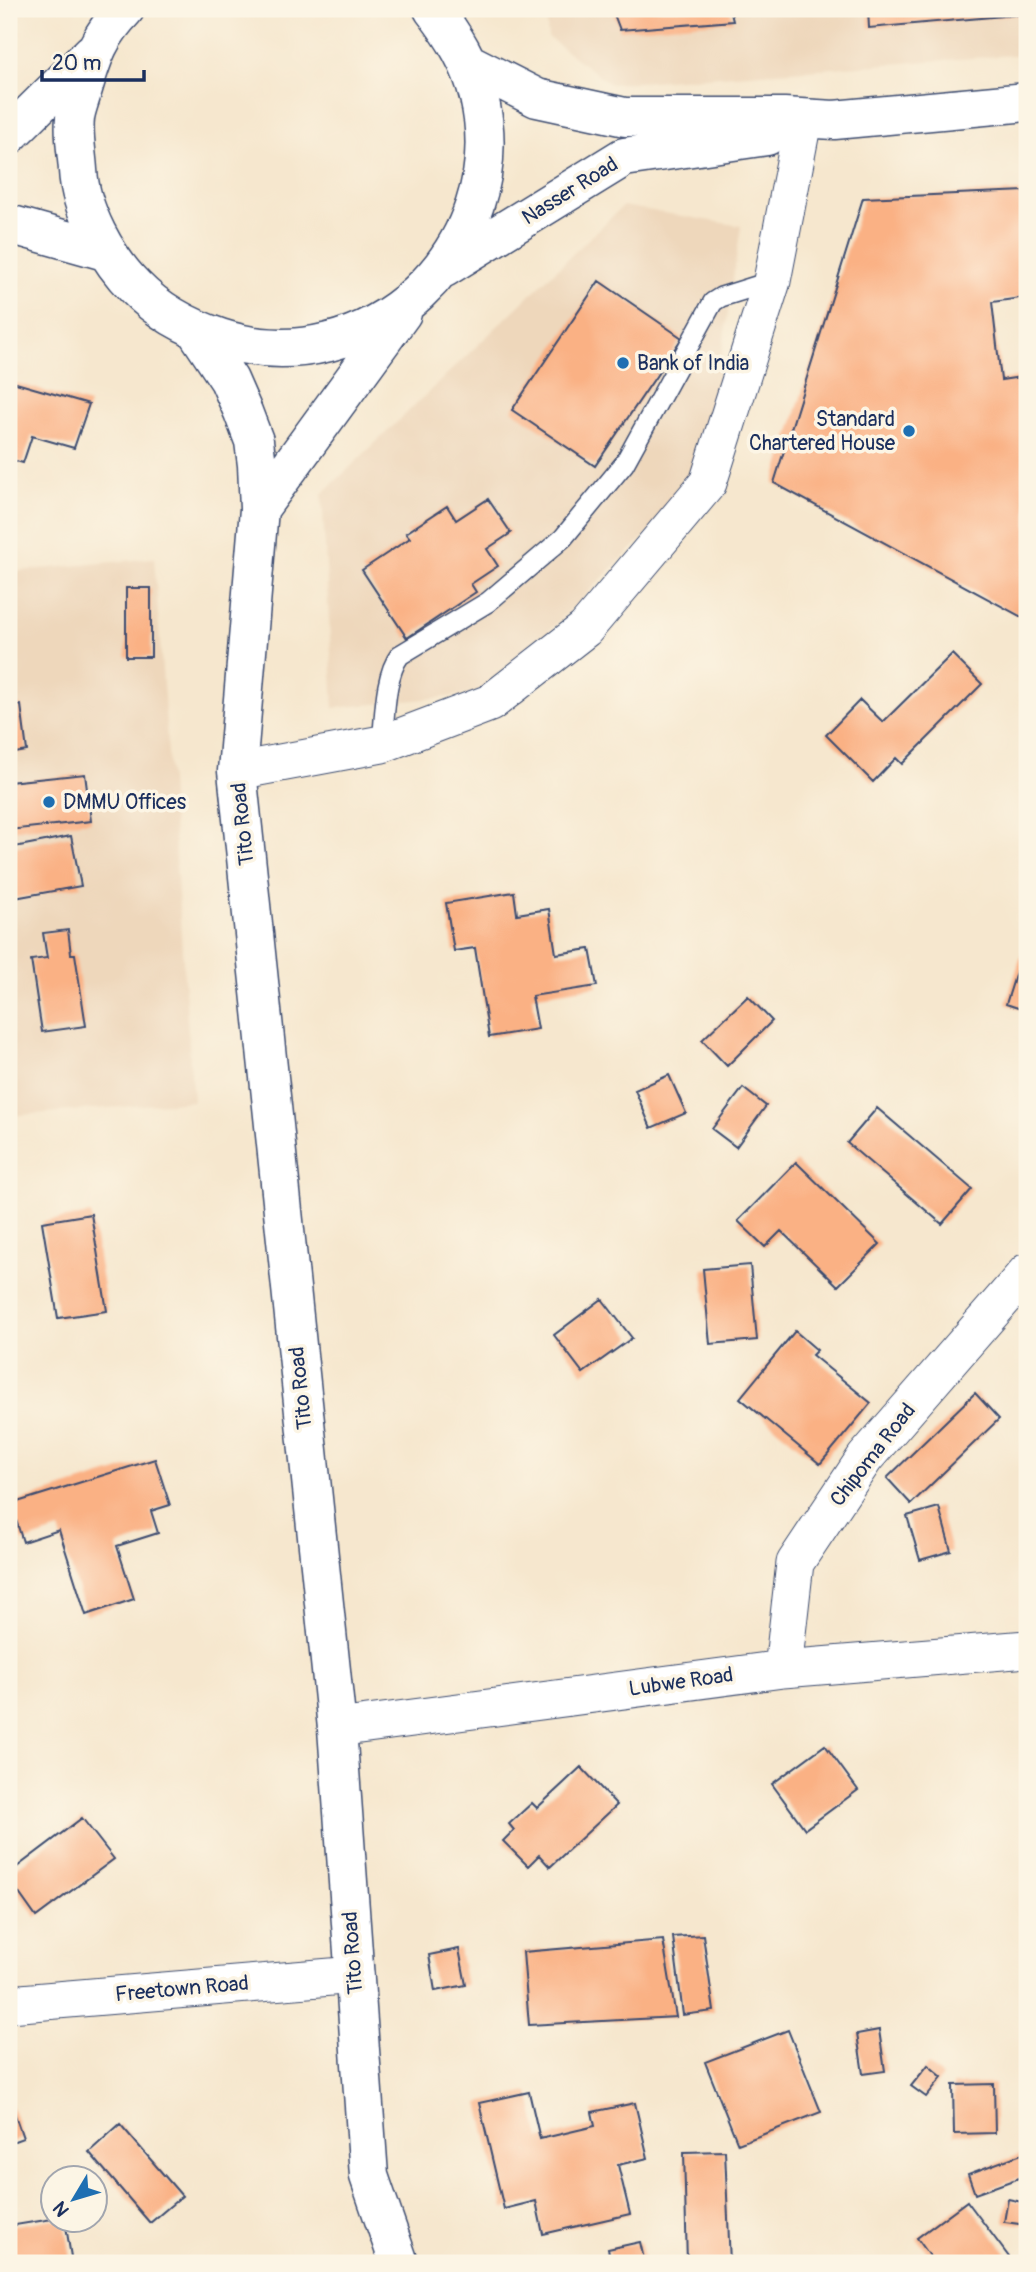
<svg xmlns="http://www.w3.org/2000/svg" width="1036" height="2272" font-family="Pangolin,sans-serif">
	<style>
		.built { fill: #eed7bb }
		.building { fill: #fab184 }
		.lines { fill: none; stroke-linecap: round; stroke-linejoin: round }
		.lane-casing { stroke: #3c4b6f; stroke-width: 22 }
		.street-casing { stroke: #3c4b6f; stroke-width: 39 }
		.secondary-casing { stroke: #3c4b6f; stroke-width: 41 }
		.lane { stroke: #fff; stroke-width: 19 }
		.street { stroke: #fff; stroke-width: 37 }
		.secondary { stroke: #fff; stroke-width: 38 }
		.poi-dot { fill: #1f6fb2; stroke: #fcf5e5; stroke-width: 2.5 }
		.labels { text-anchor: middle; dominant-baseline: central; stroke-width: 7; stroke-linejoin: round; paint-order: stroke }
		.street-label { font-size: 21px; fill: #1b2f5e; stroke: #fcf5e5 }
		.poi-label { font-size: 21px; fill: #1b2f5e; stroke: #fcf5e5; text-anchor: start }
	</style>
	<rect width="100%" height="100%" fill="#fcf5e5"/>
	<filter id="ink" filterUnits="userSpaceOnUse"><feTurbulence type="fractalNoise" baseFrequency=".0143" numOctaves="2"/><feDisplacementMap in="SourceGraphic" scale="14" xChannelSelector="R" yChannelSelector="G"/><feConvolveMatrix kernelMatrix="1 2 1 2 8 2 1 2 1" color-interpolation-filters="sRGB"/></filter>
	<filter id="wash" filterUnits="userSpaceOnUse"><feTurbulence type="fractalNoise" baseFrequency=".00686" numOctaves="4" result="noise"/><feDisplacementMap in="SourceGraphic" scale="28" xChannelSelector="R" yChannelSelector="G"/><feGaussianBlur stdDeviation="1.57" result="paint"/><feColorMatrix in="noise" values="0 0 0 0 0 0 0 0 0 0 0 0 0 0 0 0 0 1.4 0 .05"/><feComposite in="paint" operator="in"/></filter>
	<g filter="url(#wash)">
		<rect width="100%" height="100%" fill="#f6e7ce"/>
		<path class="built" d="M546,9H1027V54L610,84L548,37Z
			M623,206L741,226L703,479L486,693L334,708L322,494Z
			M154,558L193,1101L9,1116V572Z"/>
		<g id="blocks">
			<path class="building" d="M612,9H730L733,21L620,30Z
				M868,9H1027V14L869,28Z
				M1027,191V297L992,302L1001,380L1027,376V620L774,483L863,198Z
				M599,281L682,338L595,466L512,410Z
				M9,381L89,404L74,448L32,436L23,463L9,459L10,432H9Z
				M488,499L511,533L487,549L498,566L471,584L476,592L407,638L362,570L410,538L406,533L447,506L456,520Z
				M126,588H151V657H126Z
				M952,654L982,684L902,764L896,758L873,782L826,735L860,700L883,722Z
				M21,705L27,751L9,754V706Z
				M85,774L91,821L9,830V782Z
				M71,836L81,886L9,899V848Z
				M514,892L517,914L549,909L556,954L590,949L597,986L532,996L538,1029L489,1037L475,948L454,951L446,903Z
				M68,930L71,954H75L86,1026L42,1032L31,960L47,958L43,933Z
				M1024,947L1027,948V1011L1006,1004Z
				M748,996L772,1021L727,1066L702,1040Z
				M669,1075L686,1113L651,1128L635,1090Z
				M743,1088L766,1106L736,1147L712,1129Z
				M877,1108L972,1189L942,1224L847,1143Z
				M796,1162L880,1244L838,1286L781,1231L765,1247L738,1221Z
				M91,1214L107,1311L58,1318L42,1222Z
				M750,1265L757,1340L710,1344L703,1269Z
				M602,1299L632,1338L583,1373L554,1335Z
				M795,1331L817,1350L812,1355L871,1403L820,1464L740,1398Z
				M975,1393L999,1419L911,1504L887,1478Z
				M155,1459L170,1505L151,1511L158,1533L117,1546L134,1599L86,1615L59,1530L23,1542L11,1504Z
				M939,1507L951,1551L920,1560L907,1516Z
				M825,1745L858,1790L805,1829L772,1784Z
				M581,1767L617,1805L550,1867L539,1855L528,1866L503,1841L514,1830L509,1824L532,1803L537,1808Z
				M82,1818L114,1859L36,1917L9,1879V1873Z
				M703,1935L714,2011L683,2015L673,1937Z
				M663,1940L676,2017L529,2025L523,1952Z
				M459,1949L466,1985L435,1991L429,1955Z
				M788,2030L821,2112L738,2144L705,2062Z
				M879,2030L885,2071L863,2074L857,2034Z
				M928,2065L942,2077L926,2097L911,2086Z
				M994,2084L995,2133L954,2134L953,2085Z
				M529,2092L540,2139L595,2126L592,2112L635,2103L648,2158L618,2165L630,2214L543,2234L536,2201L504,2209L479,2103Z
				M9,2098L23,2138L9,2143Z
				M120,2124L182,2196L150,2223L89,2152Z
				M725,2151L730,2263H687L684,2152Z
				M1027,2152V2175L975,2194L968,2174Z
				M1008,2199L1027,2203V2225L1004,2222Z
				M967,2201L1009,2257L1001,2263H935L917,2238Z
				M52,2219L65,2220L72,2263H9V2226Z
				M640,2242L645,2263H611L608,2249Z"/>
		</g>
	</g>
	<g filter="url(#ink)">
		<use href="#blocks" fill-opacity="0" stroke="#3c4b6f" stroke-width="2"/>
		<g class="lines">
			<defs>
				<path id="lane" d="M382,744C385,718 384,676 400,655L488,602L563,538L624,464L713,302L721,297L772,281"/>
				<path id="street" d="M237,771L382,744L490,703L585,629L708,483L772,281L801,131
					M783,1669L795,1563L865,1458L1027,1272
					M337,1728L783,1669L1027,1649
					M9,2004L355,1975"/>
				<path id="secondary" d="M125,9C98,37 93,56 82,92C80,100 76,109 75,118C73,134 77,154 78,170C80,210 107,259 135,287C159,312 187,327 220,338C368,387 515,248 479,97C471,63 454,36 433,9
					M468,63L537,98L625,117H784L834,120L1027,102
					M9,135L92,53
					M9,224L105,251
					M444,268L624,157L767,136
					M195,329L229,380L243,412L254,441L257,465L259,509L237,771L337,1728L369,2176L399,2263
					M259,509L402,313"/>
			</defs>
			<use href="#lane" class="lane-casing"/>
			<use href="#street" class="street-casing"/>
			<use href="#secondary" class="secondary-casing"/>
			<use href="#lane" class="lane"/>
			<use href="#street" class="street"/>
			<use href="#secondary" class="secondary"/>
		</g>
	</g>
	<g class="poi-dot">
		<circle cx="623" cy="363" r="7"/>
		<circle cx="909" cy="431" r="7"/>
		<circle cx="49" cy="802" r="7"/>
	</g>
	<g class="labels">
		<g class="street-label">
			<text transform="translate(570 191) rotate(-32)">Nasser Road</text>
			<text transform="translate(243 824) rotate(-96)">Tito Road</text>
			<text transform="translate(301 1388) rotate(-96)">Tito Road</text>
			<text transform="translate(873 1455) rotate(-52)">Chipoma Road</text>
			<text transform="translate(681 1682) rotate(-8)">Lubwe Road</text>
			<text transform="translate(353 1953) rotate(-94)">Tito Road</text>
			<text transform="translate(182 1989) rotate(-5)">Freetown Road</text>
		</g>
		<g class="poi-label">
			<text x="637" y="363">Bank of India</text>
			<text x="895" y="419" text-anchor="end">Standard<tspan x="895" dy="24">Chartered House</tspan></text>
			<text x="63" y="802">DMMU Offices</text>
		</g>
	</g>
	<rect width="1036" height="2272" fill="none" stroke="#fcf5e5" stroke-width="35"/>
	<g transform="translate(74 2199) rotate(232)"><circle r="33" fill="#fcf5e5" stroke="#a2a6af" stroke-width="2"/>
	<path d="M0-5L12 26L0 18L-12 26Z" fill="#1f6fb2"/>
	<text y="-10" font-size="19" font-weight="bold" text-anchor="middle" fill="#1b2f5e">N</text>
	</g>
	<path d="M42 70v10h102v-10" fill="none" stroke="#1b2f5e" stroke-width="3.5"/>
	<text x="52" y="70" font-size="21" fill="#1b2f5e" stroke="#fcf5e5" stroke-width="5" paint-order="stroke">20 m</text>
</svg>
